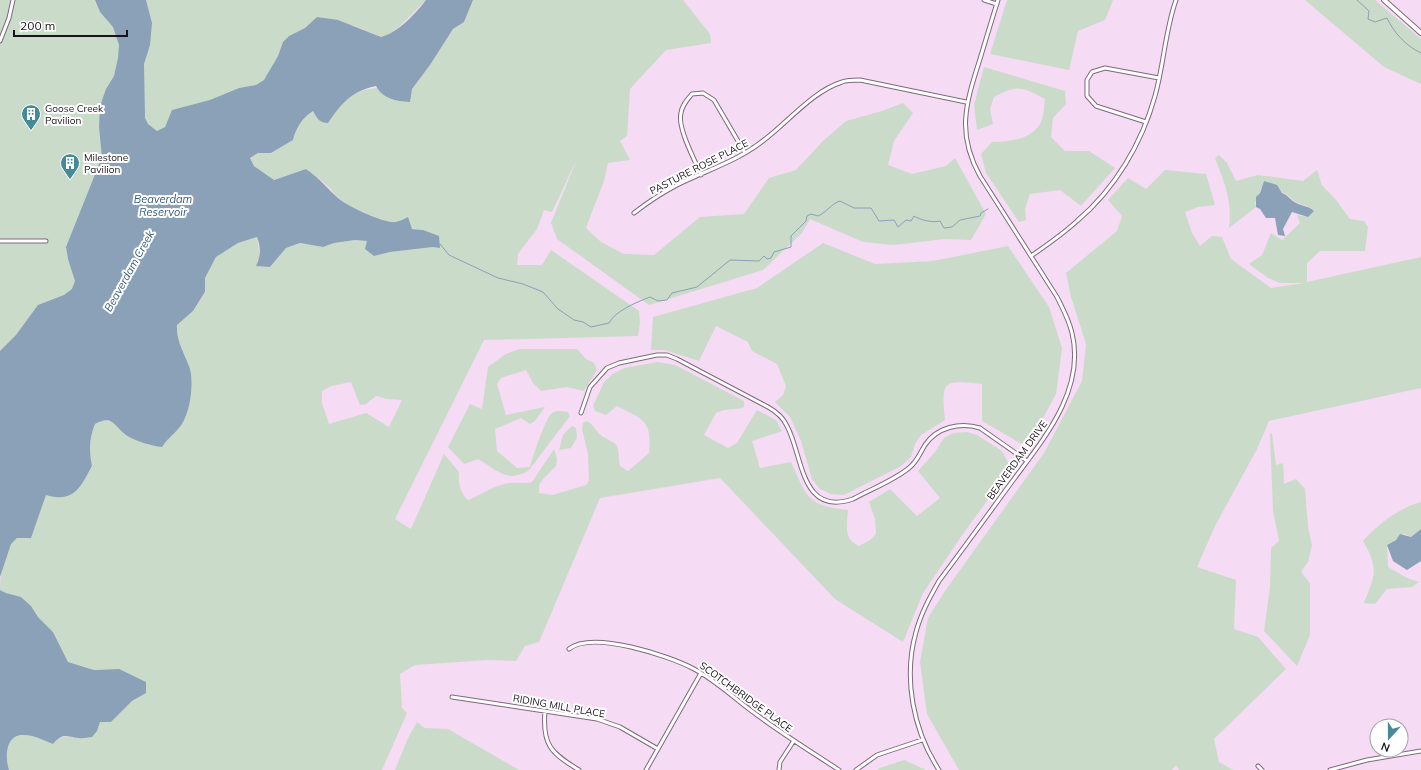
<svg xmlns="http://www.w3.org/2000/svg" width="1421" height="770" font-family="Mulish,sans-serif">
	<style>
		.green { fill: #cbdbca; fill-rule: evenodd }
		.water { fill: #8aa1b7 }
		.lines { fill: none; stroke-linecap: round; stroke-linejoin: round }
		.stream { stroke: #8aa1b7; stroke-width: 1 }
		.minor-casing { stroke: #7f697e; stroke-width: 5 }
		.secondary-casing { stroke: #7f697e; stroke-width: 6 }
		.minor { stroke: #fff; stroke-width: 3 }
		.secondary { stroke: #fff; stroke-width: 4 }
		.labels { text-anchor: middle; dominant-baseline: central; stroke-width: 4; stroke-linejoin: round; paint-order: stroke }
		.poi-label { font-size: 10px; fill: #1b131b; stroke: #fff; text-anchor: start }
		.street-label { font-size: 10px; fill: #1b131b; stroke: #fff }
		.water-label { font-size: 11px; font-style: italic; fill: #355b7d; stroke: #fff }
	</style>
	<rect width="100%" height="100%" fill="#f5dbf4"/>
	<path class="green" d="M0,0H95L100,12L151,20L146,0H426L399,27L388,35L381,37L355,26L317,17L305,28L289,36L284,42L278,56L265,80L256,85L239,88L168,120C165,127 163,130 157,131L152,127L85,312L0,369Z
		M473,0H683L710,34L711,43L666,50L630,89L627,136L620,141L630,160L608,163L604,181L586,228L601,242L624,254L654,255L700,217L744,214L769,178L796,170L823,141L846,121L882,111L903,103L913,113L894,141L888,165L912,174L946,166L955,158L986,214L971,240L945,239L893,245L863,242L810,219L802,233L763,270L649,305L557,239L551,223L577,159L552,212L544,210L537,229L518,254L517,265H542L551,250L639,311L640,323L638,336L484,340L395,519L411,529L444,454L459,472C458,482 460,493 468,500C481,495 496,484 510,483C518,482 524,484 532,482L554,449L557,459L556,466L543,479L539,485V493L553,495L586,485L589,481L588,454L582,429L583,423L586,421C594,424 596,432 602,436C606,439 613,441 616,445C620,450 618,460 620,466L628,471L649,453C652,420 644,420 617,406L606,415L595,411L593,406L604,382L614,373L625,368L657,362L675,365L744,401V407C734,411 729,407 716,413L704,435L728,448L737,443L757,410L776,420L782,431L752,441L760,468L791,462C807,497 807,506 848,510C847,525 843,539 859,546L870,540L876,534L875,519L869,502L890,489L917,516L940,498L918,471L935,452L944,438L953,433L967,432L977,435L1002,451L1011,468L965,531L923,593L903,642L835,599L720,478L600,498L539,642L525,646L516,661L488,660L415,665L400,674L402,708L407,713L382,770H9C5,758 5,735 23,735C34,735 43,740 53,744C61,735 68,735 79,738L97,731L100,722H111L132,701L146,693L119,669L94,670L68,662L53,632L38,617L31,606L21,597L6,593L0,590C0,578 4,543 18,538C22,537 27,538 31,537L46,495L83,482L92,467C89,450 89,439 95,424C112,415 114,425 126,434C136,442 157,439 168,436C172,435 175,431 178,429L181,348L177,334V325L193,311L205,293V278L216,257L238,243L257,237L260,257L257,266L270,267L286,248L300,243L323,247L334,243L355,240L368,241L374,256L390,252L433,247L423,230C402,228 357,213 340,199C336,196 333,192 330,188C322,181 314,175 306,169L274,180L254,166L250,158L258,153H271L293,140C296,128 302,118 313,111L334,114C353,83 381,87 412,89L430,65L453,29L464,22ZM351,382L360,405L366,404L376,396L387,399L402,400L389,427L366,413L329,424L322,403V391L331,386Z
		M1007,0H1113L1105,20L1078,31L1069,70L990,54Z
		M1305,0H1375L1421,39V84L1384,67Z
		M984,67L1065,91L1066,104L1053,118L1051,137L1065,151H1089L1115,168L1081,206L1060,190L1030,194L1025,209L1026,220L1019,222L986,173L981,154L992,142C1010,141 1030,140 1040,124C1044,118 1044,106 1045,99C1022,87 1018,84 994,97L990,109L993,124L977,130L974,105Z
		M1219,155L1227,163L1236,181L1258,175L1303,181L1317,170L1322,185L1336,200L1350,219L1364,221L1368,227L1365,251H1320L1307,263V282L1421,257V388L1269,421L1257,449L1215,526L1197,567L1236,580L1234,629L1258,637L1286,669L1214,739L1219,762L1233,770H1179L1176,765L1172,770H959L927,714L920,662L928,618L945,591L1044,453L1082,381L1086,344L1071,297L1066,273L1117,231L1122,216L1108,200L1128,178L1146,189L1165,170L1206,174L1215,205L1198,207L1185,212L1192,233L1200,246L1212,236L1222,237L1231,259L1271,288L1304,283H1280L1268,278L1249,264L1262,255L1271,233L1282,240L1300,223L1297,215L1308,217L1307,206L1295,202L1287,195L1264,181L1255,203L1256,207L1229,228C1232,198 1225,185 1215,158Z
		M823,243L875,264L933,261L1008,246L1049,307L1062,348L1056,394L1029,444L1020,443L982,421V384C943,380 941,380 945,420L921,435L915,444L911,457L901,466L844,495L831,494L820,489L812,479L801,441L790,417L775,402L783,395L786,386L777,364L752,351L748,342L716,326L699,361L665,350H651L653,317L757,288Z
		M519,349H577L586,359L594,363L597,370L584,391L567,387L541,391L533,383L526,370L501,378L497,384L506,415L545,407L535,421L530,424L521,418L495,429L497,451L517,468L530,467C533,456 545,419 552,413C557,410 563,411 568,412L570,416L529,470C508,484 497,470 478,459L464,464L448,447L470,404L482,409L488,367L506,354Z
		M572,426L576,428L577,438L571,448L559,450L563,435Z
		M1272,433L1276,465L1283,463L1284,484L1296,479L1305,489L1308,527L1312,545L1308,562L1301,572L1310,583V635L1297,666L1264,631L1270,587L1271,548L1279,541L1273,511L1270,434Z
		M1421,502V529L1411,537L1404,534L1387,545L1388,567L1407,578L1419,582L1412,587L1387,589L1375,604L1364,603C1375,576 1379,568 1363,541C1377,525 1400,507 1421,502Z
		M417,722L425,728L448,729L519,770H395L408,738Z
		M904,760L926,770H877L880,768Z"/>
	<path class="water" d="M95,0H146L152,23L150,45L144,64L145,118L148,124L157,131L165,127L172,110L210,100L239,88L256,85L264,80L278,56L283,42L289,36L305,28L317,17L338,20L381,37C398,33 416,13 426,0H473L464,22L453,29L430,65L412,89L410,102C396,101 383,99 376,86C351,91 341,104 328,123C319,123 317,118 313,111C302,118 296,128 293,140L271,153H258L250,158L254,166L274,180L306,169C318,177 327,188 338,198C347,206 385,224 396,222C400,221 404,219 408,217L412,229L423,230L439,236L440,248L433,247L390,252L374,256L365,249L367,241L355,240L334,243L323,247L300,243L286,248L270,267L256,266C261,256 261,248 257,237L238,243L216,257L205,278V292L193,311L177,325C176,342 185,354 190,369C194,385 190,417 178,429C171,437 168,438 162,447C152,446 135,441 126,435C114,426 113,414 95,424C89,439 89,450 92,466C80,488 74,503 46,495L31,538H17L11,544L0,577V351L16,335L38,305L64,295L72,289L75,281L68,259L66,247L102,157L99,127L100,106L106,89L114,76L118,58L119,45L113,27L100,12Z
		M1264,181L1277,185L1282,193C1288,195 1290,200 1296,203C1302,206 1308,206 1314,211L1308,217L1292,212L1283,229L1285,236L1278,235L1275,218H1266L1260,209L1256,207V197L1260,193Z
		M1421,529V561L1407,570L1393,561L1387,545L1396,540L1400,534L1411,537Z
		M0,590L6,593L21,597L31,606L38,617L53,632L68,662L94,670L119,669L146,682V693L132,701L111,722H100L97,731L92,737C88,737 83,739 79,738C66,737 64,732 53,744C43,740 34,735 23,735C5,735 5,758 9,770H0Z"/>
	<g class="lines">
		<path class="stream" d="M1357,0L1369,11L1368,19L1375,22L1387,18C1394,33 1406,46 1421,53
			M440,244L449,255L498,278L523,284L543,292L558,309L574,320L583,322L591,327L609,323C615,311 637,302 650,297L658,301L667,300L672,293L697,287L730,260L759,261L764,256L767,259L771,258L774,252L791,247V236L806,221L807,216L811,214L818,216C827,212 831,204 840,201L854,208H871L879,221L894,220L898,227L906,220L911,221L914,216C920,220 933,223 940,221L944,228L952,227L960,220L980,216L981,213L988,209"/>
		<defs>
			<path id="minor" d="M984,0L997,4
				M0,41L9,18L13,0
				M1146,122L1096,106L1087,96V80L1092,72L1105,68L1159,78
				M701,175C695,160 677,128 681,113C682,105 687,100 692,94L703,93L714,100L745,153
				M634,213C648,202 662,193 677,185C707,170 738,161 764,140C788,122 813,91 842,82C847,80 854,80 860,80L966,102
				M0,241H46
				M1031,256C1047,245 1063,234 1077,221C1115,189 1142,143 1155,96C1164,64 1165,31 1176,0
				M581,413L590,387L607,368L619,363L657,355H667L677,359L768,407C777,412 783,417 787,426C803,455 800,517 853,499C871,489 893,481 909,468C917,462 920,453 925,445C937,427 960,422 980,428L1027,461
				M569,649C592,630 670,656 694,669C715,680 734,698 753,712C781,733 810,751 839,770
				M452,697L597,719L620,727L658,749
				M545,711C542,745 551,753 579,770
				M1258,766L1262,770
				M646,770L701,673
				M779,770L780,762L793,742
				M856,770L877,755L922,740
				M939,770C913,730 903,678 916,632C921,613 930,597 939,581C963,549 987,516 1011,483C1042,441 1086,391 1072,333C1069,320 1063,309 1057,297L980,176C956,133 966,103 980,59C986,39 992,19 998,0
				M1330,770L1367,760L1421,751"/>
			<path id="secondary" d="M1384,0L1421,33"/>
		</defs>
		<use href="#minor" class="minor-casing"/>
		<use href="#secondary" class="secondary-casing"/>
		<use href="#minor" class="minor"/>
		<use href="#secondary" class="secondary"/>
	</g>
	<defs>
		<symbol id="building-pin" viewBox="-11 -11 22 30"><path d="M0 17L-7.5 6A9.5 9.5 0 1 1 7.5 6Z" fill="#468998" stroke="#fff"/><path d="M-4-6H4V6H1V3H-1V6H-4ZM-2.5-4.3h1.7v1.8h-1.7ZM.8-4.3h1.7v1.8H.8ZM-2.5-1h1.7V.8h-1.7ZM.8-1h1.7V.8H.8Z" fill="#fff"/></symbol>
	</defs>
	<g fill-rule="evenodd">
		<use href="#building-pin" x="20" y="103" width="22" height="30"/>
		<use href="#building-pin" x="59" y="152" width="22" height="30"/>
	</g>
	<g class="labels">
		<g class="poi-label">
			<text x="45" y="108">Goose Creek<tspan x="45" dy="12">Pavilion</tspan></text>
			<text x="84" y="157">Milestone<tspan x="84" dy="12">Pavilion</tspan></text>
		</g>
		<g class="street-label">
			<text transform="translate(699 167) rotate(-27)">PASTURE ROSE PLACE</text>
			<text transform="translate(1017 460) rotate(-54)">BEAVERDAM DRIVE</text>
			<text transform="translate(746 697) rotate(36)">SCOTCHBRIDGE PLACE</text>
			<text transform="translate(559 706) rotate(10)">RIDING MILL PLACE</text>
		</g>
		<g class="water-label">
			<text x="163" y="199">Beaverdam<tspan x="163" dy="13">Reservoir</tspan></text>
			<text transform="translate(129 271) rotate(-61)">Beaverdam Creek</text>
		</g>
	</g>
	<g transform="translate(1389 738) rotate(201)"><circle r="19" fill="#ffffff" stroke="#a4a1a4"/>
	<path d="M0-3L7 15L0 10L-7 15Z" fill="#468998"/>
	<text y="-6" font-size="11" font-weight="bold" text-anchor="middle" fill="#1b131b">N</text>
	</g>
	<path d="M14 30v6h113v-6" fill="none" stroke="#1b131b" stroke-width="2"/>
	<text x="20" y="30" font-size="12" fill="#1b131b" stroke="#ffffff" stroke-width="3" paint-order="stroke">200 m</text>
</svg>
